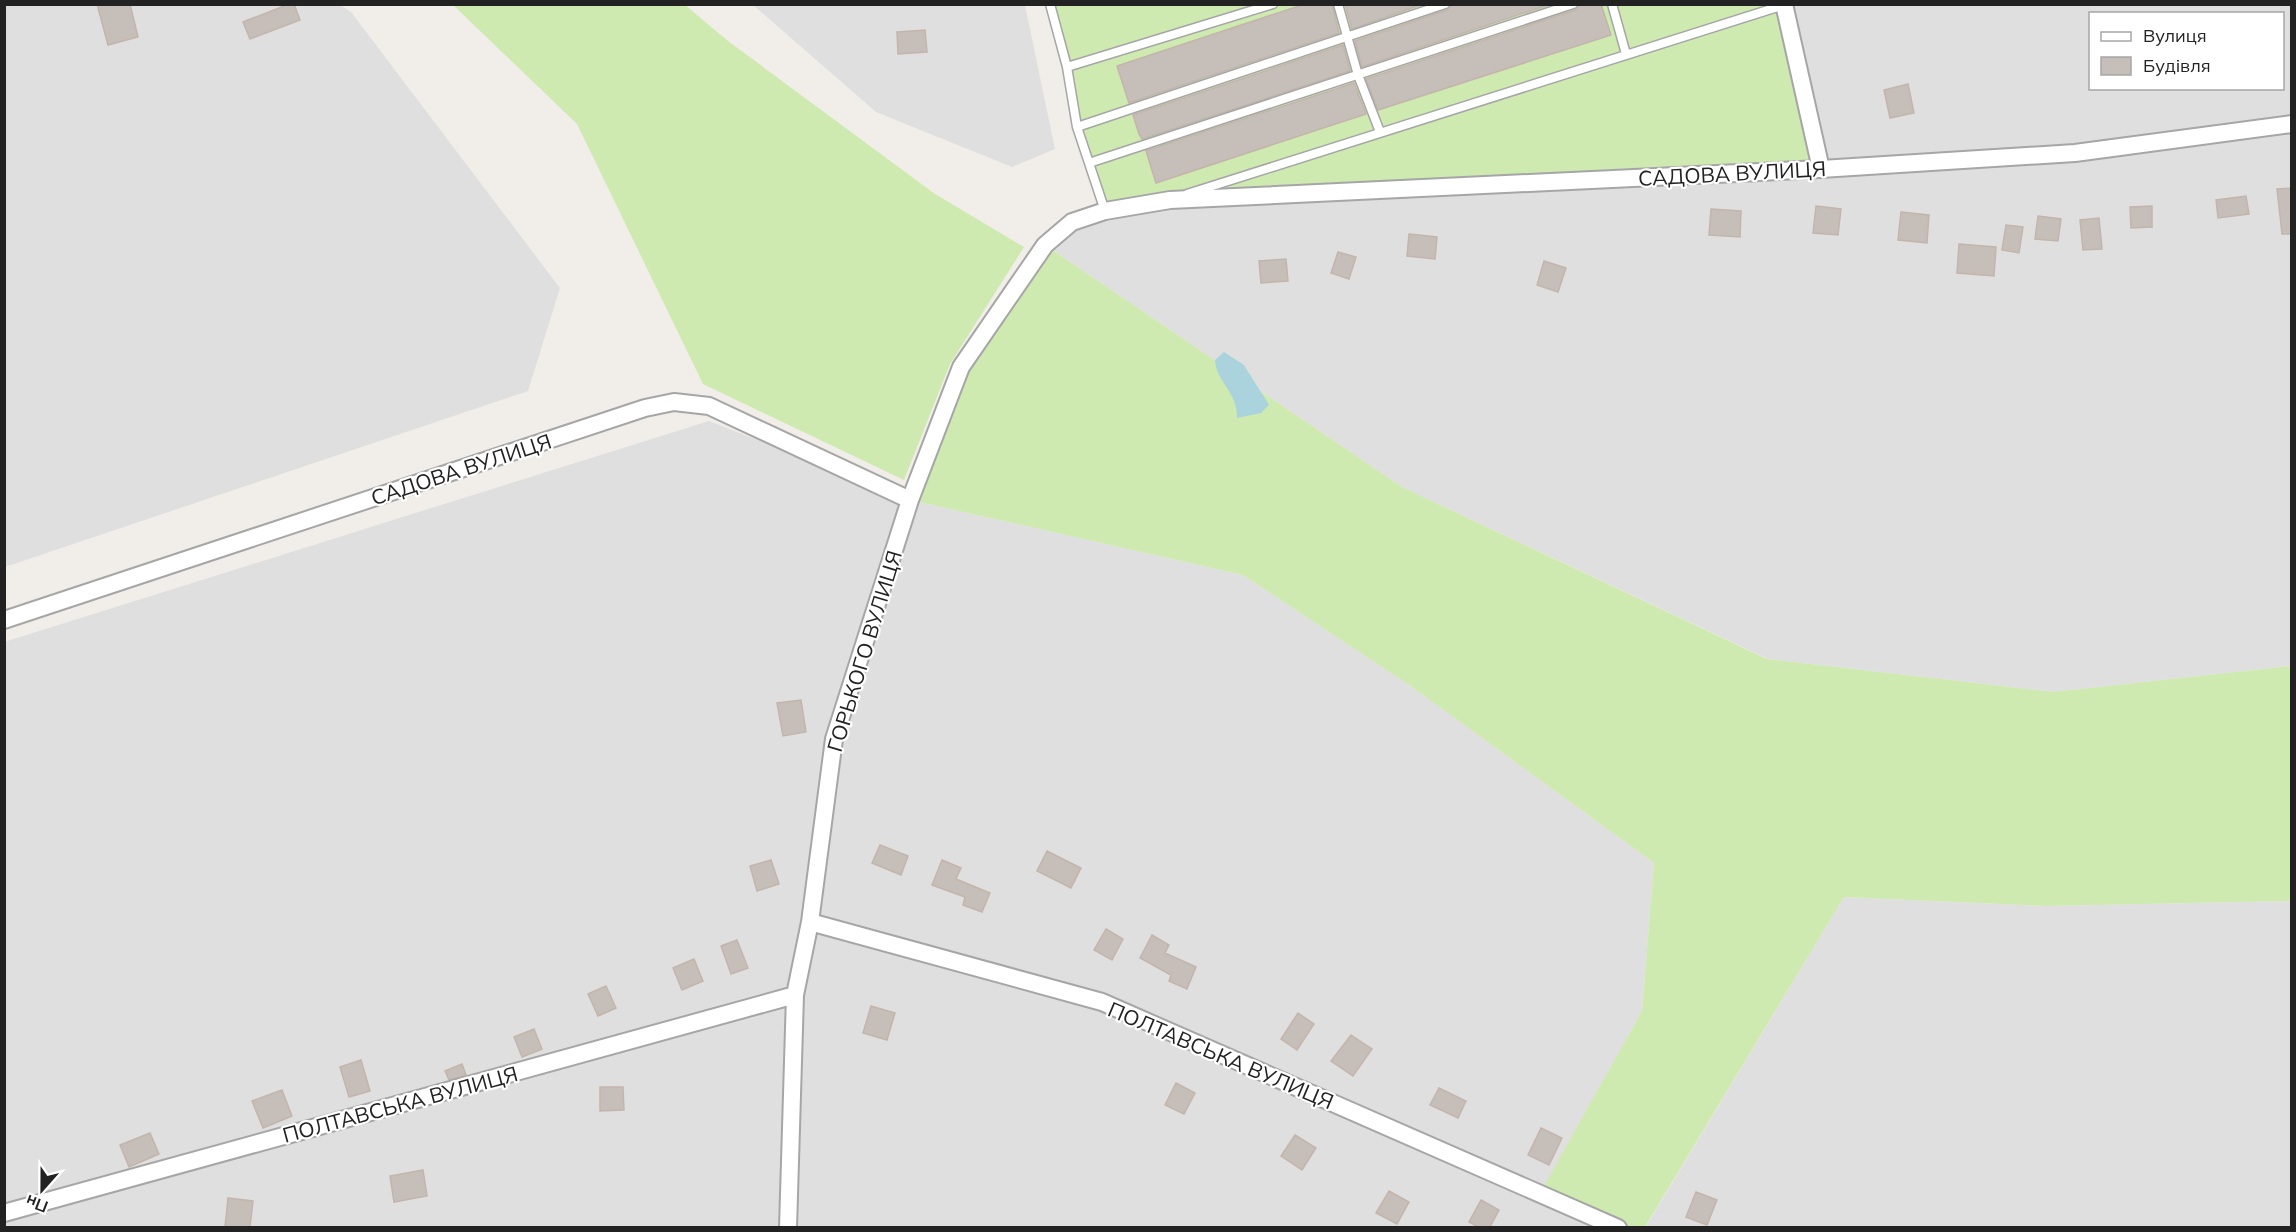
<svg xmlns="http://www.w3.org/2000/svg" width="2296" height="1232" font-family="Mulish,sans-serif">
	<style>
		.residential { fill: #e0dfdf; fill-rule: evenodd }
		.grass { fill: #ceeab0 }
		.water { fill: #aad3de }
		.building { fill: #c6beb8; stroke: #c3b5ab; stroke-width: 1.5 }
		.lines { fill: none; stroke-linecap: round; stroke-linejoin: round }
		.service-casing { stroke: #a6a6a6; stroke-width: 11 }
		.minor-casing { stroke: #a6a6a6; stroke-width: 20 }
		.service { stroke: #fff; stroke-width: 8 }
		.minor { stroke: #fff; stroke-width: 16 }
		.labels { text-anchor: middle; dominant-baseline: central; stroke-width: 4.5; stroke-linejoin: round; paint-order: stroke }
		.street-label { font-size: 21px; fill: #222; stroke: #fff }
	</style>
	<rect width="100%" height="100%" fill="#f1eee9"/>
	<path class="residential" d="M338,4L351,12L560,288L528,391L5,567L4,5Z
		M753,5H1025L1055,149L1012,167L876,112Z
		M1786,5H2291V666L2053,692L1768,659L1402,487L1045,245L1072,222ZM2090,14H2282V88H2090Z
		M709,421L910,500L1243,575L1412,687L1654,863L1642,1011L1541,1193L1618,1227H5L4,642Z
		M1844,897L2047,906L2291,901V1227L1645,1228Z"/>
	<path class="grass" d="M453,5H685L728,41L935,194L1024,247L950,364L904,480L703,384L577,124Z
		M1050,5H1786L1821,169L1105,211L1078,127Z
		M1045,245L1402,487L1767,659L2053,692L2291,666V901L2047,906L1844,897L1645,1227H1618L1540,1193L1642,1011L1654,863L1412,687L1243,575L910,500L961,367Z"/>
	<path class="water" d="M1224,352L1244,365L1269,405L1261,413L1237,418C1238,392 1216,382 1215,360Z"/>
	<path class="building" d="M97,4H130L138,37L108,45Z
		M289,4H294L300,20L250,39L243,22Z
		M1305,4H1332L1339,33L1129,103L1117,66Z
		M1345,4H1423L1352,29Z
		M1451,4H1551L1362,67L1355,41L1447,10Z
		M1579,4H1601L1611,35L1378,110L1366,79L1575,10Z
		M925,30L927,52L898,54L897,32Z
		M1343,45L1350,71L1142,139L1139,134L1133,115Z
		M1354,83L1366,114L1156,183L1146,151Z
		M1908,84L1914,113L1890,118L1884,90Z
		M2292,188V234H2282L2277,189Z
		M2246,196L2249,214L2218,218L2216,200Z
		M1816,206L1841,209L1838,235L1813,233Z
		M2152,206V227L2131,228L2130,207Z
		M1711,209L1741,211L1740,237L1709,235Z
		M1901,212L1929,215L1927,243L1898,240Z
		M2038,216L2061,219L2058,241L2035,239Z
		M2099,218L2102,249L2083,250L2080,220Z
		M2006,225L2023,227L2019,253L2002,250Z
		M1409,234L1437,237L1435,259L1407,256Z
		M1959,244L1996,247L1994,276L1957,273Z
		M1338,252L1356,257L1349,279L1331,273Z
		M1286,259L1288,281L1261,283L1259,261Z
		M1544,261L1566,268L1558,292L1537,285Z
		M801,700L806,732L783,736L777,703Z
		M880,845L908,856L901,875L872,863Z
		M1047,851L1081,868L1071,888L1037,871Z
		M771,860L779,884L757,891L750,866Z
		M942,860L961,868L956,879L990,893L982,912L963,905L965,897L932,885Z
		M1106,929L1123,939L1112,960L1094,950Z
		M1152,935L1169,945L1165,953L1196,967L1187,989L1169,981L1171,975L1140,958Z
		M737,940L748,968L731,974L721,946Z
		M694,959L703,981L682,990L673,968Z
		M606,986L616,1008L598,1016L588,994Z
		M871,1006L895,1013L887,1040L863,1033Z
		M1298,1013L1314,1024L1297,1050L1281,1039Z
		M534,1029L542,1049L522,1057L514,1037Z
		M1351,1035L1372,1049L1353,1076L1331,1061Z
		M361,1060L370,1091L349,1097L340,1067Z
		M462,1064L466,1075L449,1080L445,1071Z
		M1176,1083L1195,1093L1184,1114L1165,1105Z
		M600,1087H623L624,1110L600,1111Z
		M1439,1088L1466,1101L1458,1118L1430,1105Z
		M282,1090L292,1116L263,1128L252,1101Z
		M1541,1128L1562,1138L1549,1165L1528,1155Z
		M150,1133L159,1154L129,1167L120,1145Z
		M1295,1135L1316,1148L1302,1170L1281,1156Z
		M423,1170L427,1196L394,1202L390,1176Z
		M1389,1191L1409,1202L1397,1224L1376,1213Z
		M1696,1192L1717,1200L1707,1225L1686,1217Z
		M228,1198L253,1201L250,1227H225Z
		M1481,1200L1499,1210L1490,1227H1478L1469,1222Z"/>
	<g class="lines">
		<defs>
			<path id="service" d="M1050,4L1067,67
				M1338,4L1358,75L1380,132
				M1612,4L1626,54
				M1077,127L1445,4
				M1089,163L1573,4
				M1187,194L1784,5
				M1105,211L1077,127L1067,67L1273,4"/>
			<path id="minor" d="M1784,4L1821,169
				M4,620L645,408L674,402L709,406L910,500
				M810,922L1102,1002L1618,1228
				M4,1213L795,995
				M788,1228L795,995L810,922L834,739L910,500L961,367L1045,245L1072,222L1105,211L1170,200L1821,169L2075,153L2292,124"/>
		</defs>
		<use href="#service" class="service-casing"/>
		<use href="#minor" class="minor-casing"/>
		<use href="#service" class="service"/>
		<use href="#minor" class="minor"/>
	</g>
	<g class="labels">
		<g class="street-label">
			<text transform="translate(1732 173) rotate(-3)">САДОВА ВУЛИЦЯ</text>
			<text transform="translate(461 469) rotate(-18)">САДОВА ВУЛИЦЯ</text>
			<text transform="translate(864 651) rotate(-73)">ГОРЬКОГО ВУЛИЦЯ</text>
			<text transform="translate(1221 1055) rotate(23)">ПОЛТАВСЬКА ВУЛИЦЯ</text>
			<text transform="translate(400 1104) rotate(-15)">ПОЛТАВСЬКА ВУЛИЦЯ</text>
		</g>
	</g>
	<rect width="2296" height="1232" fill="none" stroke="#222222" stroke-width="12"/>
	<rect x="2089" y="12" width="195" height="78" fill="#ffffff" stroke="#a7a7a7" stroke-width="1.5"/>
	<rect x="2101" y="32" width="30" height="9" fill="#ffffff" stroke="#a7a7a7" stroke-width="1.5"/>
	<text x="2143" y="42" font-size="18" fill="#222222">Вулиця</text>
	<rect x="2101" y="57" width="30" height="18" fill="#c6beb8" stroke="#a7a7a7" stroke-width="1.5"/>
	<text x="2143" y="72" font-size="18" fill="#222222">Будівля</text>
	<g transform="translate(42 1190) rotate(201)" stroke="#ffffff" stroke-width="4.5" paint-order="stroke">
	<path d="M0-4.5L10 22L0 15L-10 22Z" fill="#222222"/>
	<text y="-9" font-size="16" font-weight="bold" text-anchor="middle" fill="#222222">Пн</text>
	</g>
</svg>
